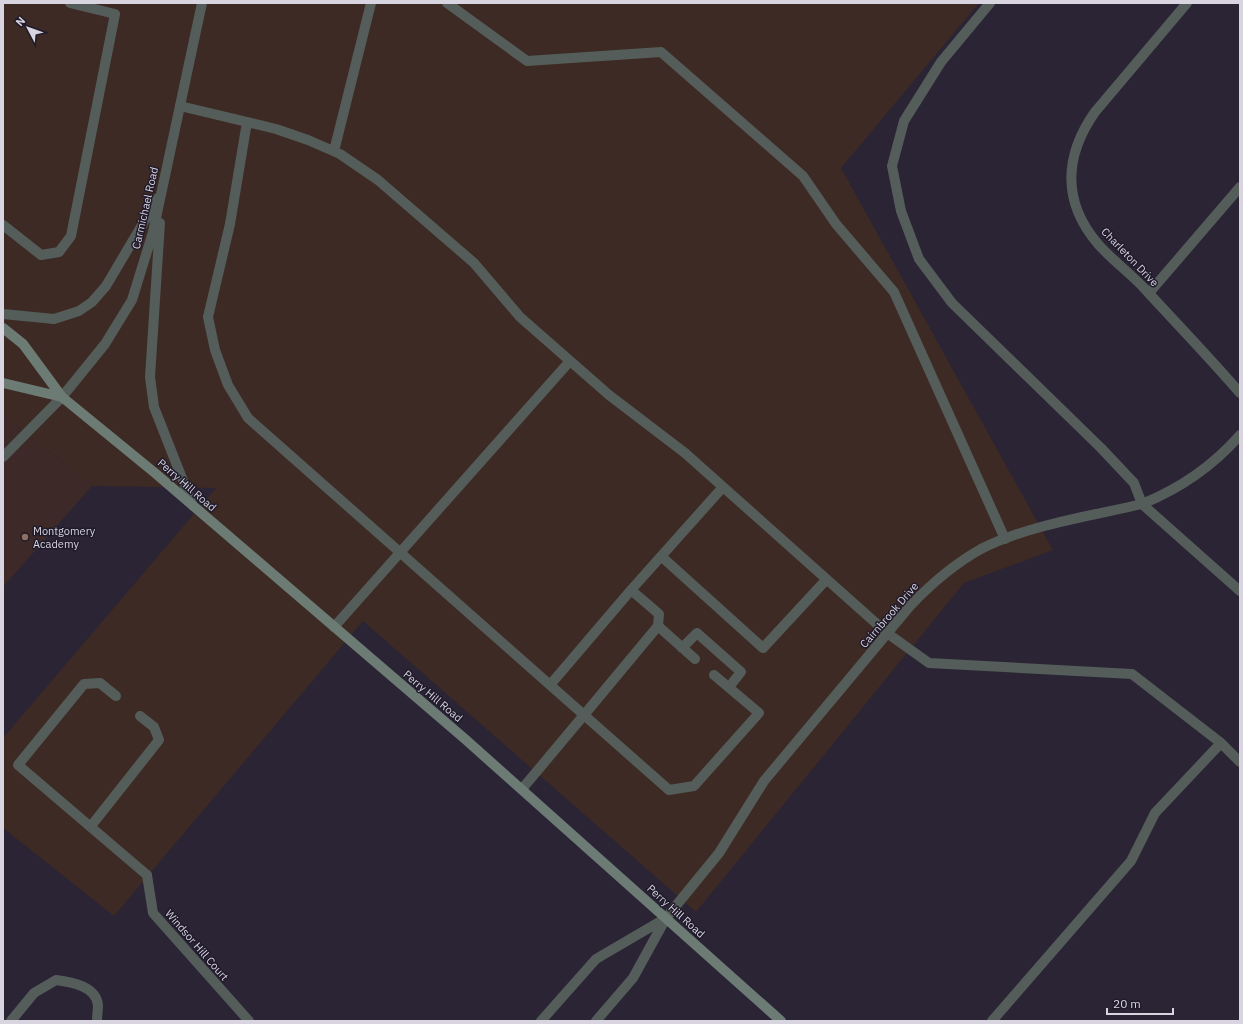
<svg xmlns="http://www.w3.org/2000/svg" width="1243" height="1024" font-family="'IBM Plex Sans',sans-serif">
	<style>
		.commercial { fill: #3d2a24 }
		.education { fill: #3d2927 }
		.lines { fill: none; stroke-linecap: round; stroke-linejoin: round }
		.service { stroke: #545d59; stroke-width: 10 }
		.minor { stroke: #545d59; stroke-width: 10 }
		.tertiary { stroke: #545d59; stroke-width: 10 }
		.secondary { stroke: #6c7c75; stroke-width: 10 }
		.education-dot { fill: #8d6e63; stroke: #201b2b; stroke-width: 1.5 }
		.labels { text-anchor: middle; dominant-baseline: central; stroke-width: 3; stroke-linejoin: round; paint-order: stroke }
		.street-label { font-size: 11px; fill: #d8d4e0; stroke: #201b2b }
		.poi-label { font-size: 11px; fill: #d8d4e0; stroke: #201b2b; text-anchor: start }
	</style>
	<rect width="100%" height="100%" fill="#2a2435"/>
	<path class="commercial" d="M3,3H979L841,168L1053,550L964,583L696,912L363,621L114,916L3,828V738L216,488L92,486L3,415Z"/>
	<path class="education" d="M3,415L92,486L3,587Z"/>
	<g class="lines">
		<path class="service" d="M447,3L527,61L661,52L803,176L836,224L894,292L1005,539
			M990,3L941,62L904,121L892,166L901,211L919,259L952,303L1101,448L1134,483L1142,504L1240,591
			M180,106L276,129L308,140L340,154L378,180L474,263L520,317L609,395L685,453L887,633L929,663L1132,674L1221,743L1155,813L1131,861L992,1021
			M247,122L230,224L208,317L215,350L228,385L248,418L584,715L522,789
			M334,151L371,3
			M3,225L41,255L59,252L71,236L115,14L70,3
			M1149,293L1240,187
			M3,457L62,397
			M662,557L763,648L826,580
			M631,590L723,487
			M658,626L695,659
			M334,627L570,361
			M682,648L697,633L741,672L729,687
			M550,685L631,590L659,614L658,626L584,715L669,790L694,786L759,713L714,675
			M116,696L100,683L84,684L18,765L147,875
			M1221,743L1240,762
			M91,826L159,740L154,727L140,716"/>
		<path class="minor" d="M1187,3L1095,112C1064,156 1062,202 1098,244C1112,260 1130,273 1144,288C1176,323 1209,357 1240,393
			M147,875L153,913L249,1021
			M11,1021L34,993L56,980C71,982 96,986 98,1005C98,1010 97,1016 97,1021
			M541,1021L596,959L666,918
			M596,1021L633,978L666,918L719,853L764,781L910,606C931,584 954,564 981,549C1028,525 1091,516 1142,504C1181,488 1213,466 1240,435"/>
		<path class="tertiary" d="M160,223L150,377L154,407L193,506
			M3,314L54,319L79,311L92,302L106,286L158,198
			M62,397L105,344L132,300L153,232L202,3"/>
		<path class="secondary" d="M3,328L23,344L62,397L155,473L465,739L781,1021
			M3,383L62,397"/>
	</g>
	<circle class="education-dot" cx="25" cy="537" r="4"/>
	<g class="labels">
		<g class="street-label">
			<text transform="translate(145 208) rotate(-77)">Carmichael Road</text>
			<text transform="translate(1130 257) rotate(46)">Charleton Drive</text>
			<text transform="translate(187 485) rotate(41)">Perry Hill Road</text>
			<text transform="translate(889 615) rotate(-49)">Cairnbrook Drive</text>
			<text transform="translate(433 696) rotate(40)">Perry Hill Road</text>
			<text transform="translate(676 911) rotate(42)">Perry Hill Road</text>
			<text transform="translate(197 945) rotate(49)">Windsor Hill Court</text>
		</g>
		<g class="poi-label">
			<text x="33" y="531">Montgomery<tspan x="33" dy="13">Academy</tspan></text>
		</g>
	</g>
	<rect width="1243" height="1024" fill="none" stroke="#d8d4e0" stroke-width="8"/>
	<g transform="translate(28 28) rotate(311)" stroke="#201b2b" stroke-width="3" paint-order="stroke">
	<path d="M0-3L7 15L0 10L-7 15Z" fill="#d8d4e0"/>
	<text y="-6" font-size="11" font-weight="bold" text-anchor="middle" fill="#d8d4e0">N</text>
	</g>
	<path d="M1107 1008v6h66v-6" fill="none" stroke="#d8d4e0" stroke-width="2"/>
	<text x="1113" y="1008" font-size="12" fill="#d8d4e0" stroke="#201b2b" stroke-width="3" paint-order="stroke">20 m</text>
</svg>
